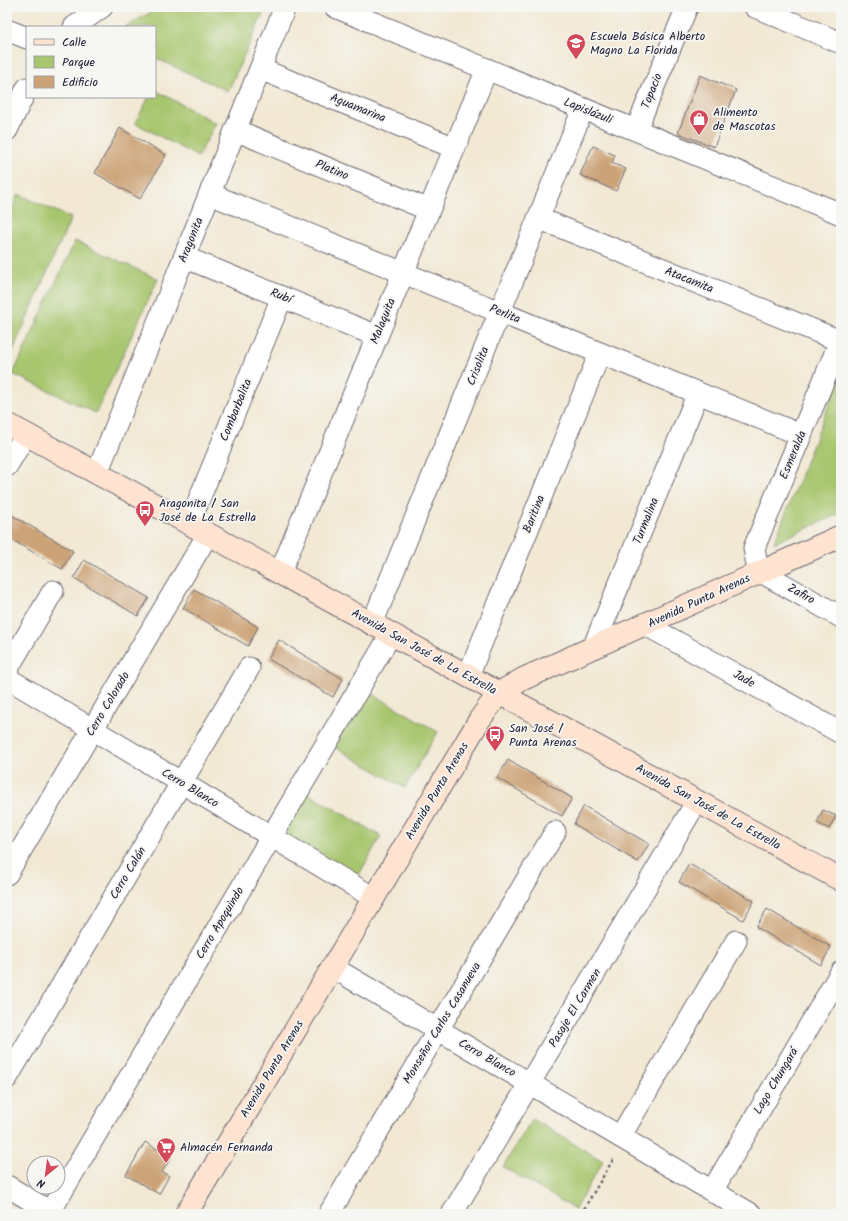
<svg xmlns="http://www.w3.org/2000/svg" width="848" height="1221" font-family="Kalam,sans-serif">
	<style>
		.green { fill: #a8c66e; stroke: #657454 }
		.building { fill: #cca377 }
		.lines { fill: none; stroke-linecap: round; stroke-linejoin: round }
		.street-casing { stroke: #6b6770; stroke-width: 23 }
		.secondary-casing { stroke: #6b6770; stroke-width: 24 }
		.path { stroke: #6b6770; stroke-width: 2.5; stroke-dasharray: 3 3; stroke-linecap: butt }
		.street { stroke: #fff; stroke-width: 21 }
		.secondary { stroke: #fee3d1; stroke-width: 22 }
		.labels { text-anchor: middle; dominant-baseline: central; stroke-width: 3.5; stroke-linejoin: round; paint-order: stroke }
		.poi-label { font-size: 12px; fill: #22223b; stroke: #f6f6f2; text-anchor: start }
		.street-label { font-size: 12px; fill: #22223b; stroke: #f6f6f2 }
	</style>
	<rect width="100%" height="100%" fill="#f6f6f2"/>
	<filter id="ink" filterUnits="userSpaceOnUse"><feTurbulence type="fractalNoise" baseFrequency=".025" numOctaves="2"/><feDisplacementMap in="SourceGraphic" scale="8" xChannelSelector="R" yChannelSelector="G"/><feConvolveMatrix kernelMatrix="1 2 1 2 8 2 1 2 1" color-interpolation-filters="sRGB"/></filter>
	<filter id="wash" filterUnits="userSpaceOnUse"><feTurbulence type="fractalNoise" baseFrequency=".012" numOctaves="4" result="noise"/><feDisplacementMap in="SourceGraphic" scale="16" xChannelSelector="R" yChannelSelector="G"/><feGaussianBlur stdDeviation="0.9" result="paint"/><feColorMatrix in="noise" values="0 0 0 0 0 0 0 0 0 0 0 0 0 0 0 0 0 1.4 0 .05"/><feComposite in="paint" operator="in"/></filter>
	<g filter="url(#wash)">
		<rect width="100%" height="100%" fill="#f2e8d3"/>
		<path class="green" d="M160,7H266L228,91L155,58V27H125Z
			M155,90L216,123L198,157L135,123L149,97H155Z
			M18,194L71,218L7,364V220Z
			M75,241L158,279L96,413L13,374Z
			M841,374V513L774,543Z
			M366,690L438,732L405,788L333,746Z
			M307,793L381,836L357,878L283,834Z
			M532,1119L603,1161L575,1209L503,1167Z"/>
		<g id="blocks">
			<path class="building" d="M700,75L736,90L714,147L678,133Z
				M120,128L166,155L140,199L95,173Z
				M593,146L615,155L612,163L626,169L616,191L580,175Z
				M8,513L73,551L62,569L7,537Z
				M84,560L149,598L138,616L74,578Z
				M194,589L258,627L248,646L183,608Z
				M279,640L343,679L333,697L268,659Z
				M508,760L572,798L562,816L497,778Z
				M584,806L649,844L638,862L574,824Z
				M823,810L836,816L829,829L817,823Z
				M689,864L754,901L743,920L679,882Z
				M767,909L831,947L821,965L756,927Z
				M145,1142L171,1157L162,1172L169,1176L159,1194L126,1175Z"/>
		</g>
	</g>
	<g filter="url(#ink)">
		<use href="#blocks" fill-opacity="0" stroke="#6b6770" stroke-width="1"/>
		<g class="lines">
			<defs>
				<path id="street" d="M335,7L841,214
					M755,7L841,43
					M74,27L102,7
					M7,30L27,38
					M260,69L455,148
					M7,130L27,88
					M235,130L429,210
					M636,130L687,7
					M210,194L801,435
					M538,218L840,341
					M184,257L377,336
					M841,339L754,548L757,565L761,572L841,617
					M7,466L26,434
					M97,473L285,7
					M189,524L282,297
					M280,573L487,69
					M372,624L583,109
					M646,625L841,733
					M593,648L698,393
					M7,670L53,591
					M468,676L600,353
					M7,678L374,898
					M7,874L208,534
					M332,967L751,1214
					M7,1078L249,668
					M620,1137L736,941
					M7,1186L54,1214
					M712,1191L841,972
					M50,1212L391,634
					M329,1214L555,832
					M452,1214L697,801"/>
				<path id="secondary" d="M7,424L841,880
					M186,1214L480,719L499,693L523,679L841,536"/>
			</defs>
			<use href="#street" class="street-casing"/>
			<use href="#secondary" class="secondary-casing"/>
			<path class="path" d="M581,1214L614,1158"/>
			<use href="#street" class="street"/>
			<use href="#secondary" class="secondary"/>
		</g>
	</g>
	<defs>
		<symbol id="school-pin" viewBox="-11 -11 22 30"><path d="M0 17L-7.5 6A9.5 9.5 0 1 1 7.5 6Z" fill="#d1495b" stroke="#f6f6f2"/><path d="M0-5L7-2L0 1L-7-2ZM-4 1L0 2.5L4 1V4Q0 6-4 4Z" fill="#fff"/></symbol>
		<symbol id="shop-pin" viewBox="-11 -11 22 30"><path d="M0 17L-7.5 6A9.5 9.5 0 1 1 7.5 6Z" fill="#d1495b" stroke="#f6f6f2"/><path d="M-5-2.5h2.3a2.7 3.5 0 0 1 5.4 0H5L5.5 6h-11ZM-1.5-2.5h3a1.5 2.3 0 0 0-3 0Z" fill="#fff"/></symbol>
		<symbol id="bus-pin" viewBox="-11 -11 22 30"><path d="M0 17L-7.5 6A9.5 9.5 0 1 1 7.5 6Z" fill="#d1495b" stroke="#f6f6f2"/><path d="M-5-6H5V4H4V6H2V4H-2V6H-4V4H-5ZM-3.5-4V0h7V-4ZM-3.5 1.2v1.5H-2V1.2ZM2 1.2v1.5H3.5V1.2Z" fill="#fff"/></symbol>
		<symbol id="supermarket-pin" viewBox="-11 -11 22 30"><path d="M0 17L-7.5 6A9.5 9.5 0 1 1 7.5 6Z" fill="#d1495b" stroke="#f6f6f2"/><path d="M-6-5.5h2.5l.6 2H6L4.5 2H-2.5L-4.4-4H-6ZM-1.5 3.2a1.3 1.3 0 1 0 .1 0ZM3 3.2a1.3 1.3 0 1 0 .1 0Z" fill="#fff"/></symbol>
	</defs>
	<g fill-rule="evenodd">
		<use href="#school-pin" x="565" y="32" width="22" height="30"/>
		<use href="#shop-pin" x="688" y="108" width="22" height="30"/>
		<use href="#bus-pin" x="134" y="499" width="22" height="30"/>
		<use href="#bus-pin" x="484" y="724" width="22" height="30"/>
		<use href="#supermarket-pin" x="155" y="1136" width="22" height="30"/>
	</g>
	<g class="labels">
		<g class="poi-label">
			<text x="590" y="36">Escuela Básica Alberto<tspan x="590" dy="14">Magno La Florida</tspan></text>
			<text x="713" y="112">Alimento<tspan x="713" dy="14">de Mascotas</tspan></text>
			<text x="159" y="503">Aragonita / San<tspan x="159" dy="14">José de La Estrella</tspan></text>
			<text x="509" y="728">San José /<tspan x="509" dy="14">Punta Arenas</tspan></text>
			<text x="180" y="1147">Almacén Fernanda</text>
		</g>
		<g class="street-label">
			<text transform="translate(652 91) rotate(-68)">Topacio</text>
			<text transform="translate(358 108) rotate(22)">Aguamarina</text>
			<text transform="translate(588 111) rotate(22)">Lapislázuli</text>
			<text transform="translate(332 170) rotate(22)">Platino</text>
			<text transform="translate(191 240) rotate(-68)">Aragonita</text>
			<text transform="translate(689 280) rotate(22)">Atacamita</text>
			<text transform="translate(281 296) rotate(22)">Rubí</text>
			<text transform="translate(505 314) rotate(22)">Perlita</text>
			<text transform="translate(383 321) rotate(-68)">Malaquita</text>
			<text transform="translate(478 366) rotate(-68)">Crisolita</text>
			<text transform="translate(236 410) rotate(-68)">Combarbalita</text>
			<text transform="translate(793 455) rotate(-67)">Esmeralda</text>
			<text transform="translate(534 514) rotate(-68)">Baritina</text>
			<text transform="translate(646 521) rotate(-68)">Turmalina</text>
			<text transform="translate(801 594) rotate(29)">Zafiro</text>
			<text transform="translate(699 601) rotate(-25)">Avenida Punta Arenas</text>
			<text transform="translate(424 652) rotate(29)">Avenida San José de La Estrella</text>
			<text transform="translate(744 679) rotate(29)">Jade</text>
			<text transform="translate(108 704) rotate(-59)">Cerro Colorado</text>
			<text transform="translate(190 788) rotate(31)">Cerro Blanco</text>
			<text transform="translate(437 791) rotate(-59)">Avenida Punta Arenas</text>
			<text transform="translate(708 807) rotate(29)">Avenida San José de La Estrella</text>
			<text transform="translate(128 873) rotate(-59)">Cerro Calán</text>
			<text transform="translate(220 923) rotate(-59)">Cerro Apoquindo</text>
			<text transform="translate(575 1008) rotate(-59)">Pasaje El Carmen</text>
			<text transform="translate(442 1023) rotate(-59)">Monseñor Carlos Casanueva</text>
			<text transform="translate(487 1058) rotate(30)">Cerro Blanco</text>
			<text transform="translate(272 1069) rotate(-59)">Avenida Punta Arenas</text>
			<text transform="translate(776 1081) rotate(-59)">Lago Chungará</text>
		</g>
	</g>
	<rect width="848" height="1221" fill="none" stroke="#f6f6f2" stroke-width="24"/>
	<rect x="26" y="26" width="130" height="72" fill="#f6f6f2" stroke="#a1a1a9"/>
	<rect x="34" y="39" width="20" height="6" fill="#fee3d1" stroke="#a1a1a9"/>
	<text x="62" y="46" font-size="12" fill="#22223b">Calle</text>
	<rect x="34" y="56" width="20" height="12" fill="#a8c66e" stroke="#a1a1a9"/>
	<text x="62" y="66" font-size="12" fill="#22223b">Parque</text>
	<rect x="34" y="76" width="20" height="12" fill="#cca377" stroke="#a1a1a9"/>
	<text x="62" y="86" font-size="12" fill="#22223b">Edificio</text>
	<g transform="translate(46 1175) rotate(209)"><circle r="19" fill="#f6f6f2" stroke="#a1a1a9"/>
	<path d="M0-3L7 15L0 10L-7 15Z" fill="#d1495b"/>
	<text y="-6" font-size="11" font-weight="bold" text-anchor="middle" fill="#22223b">N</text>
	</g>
</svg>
